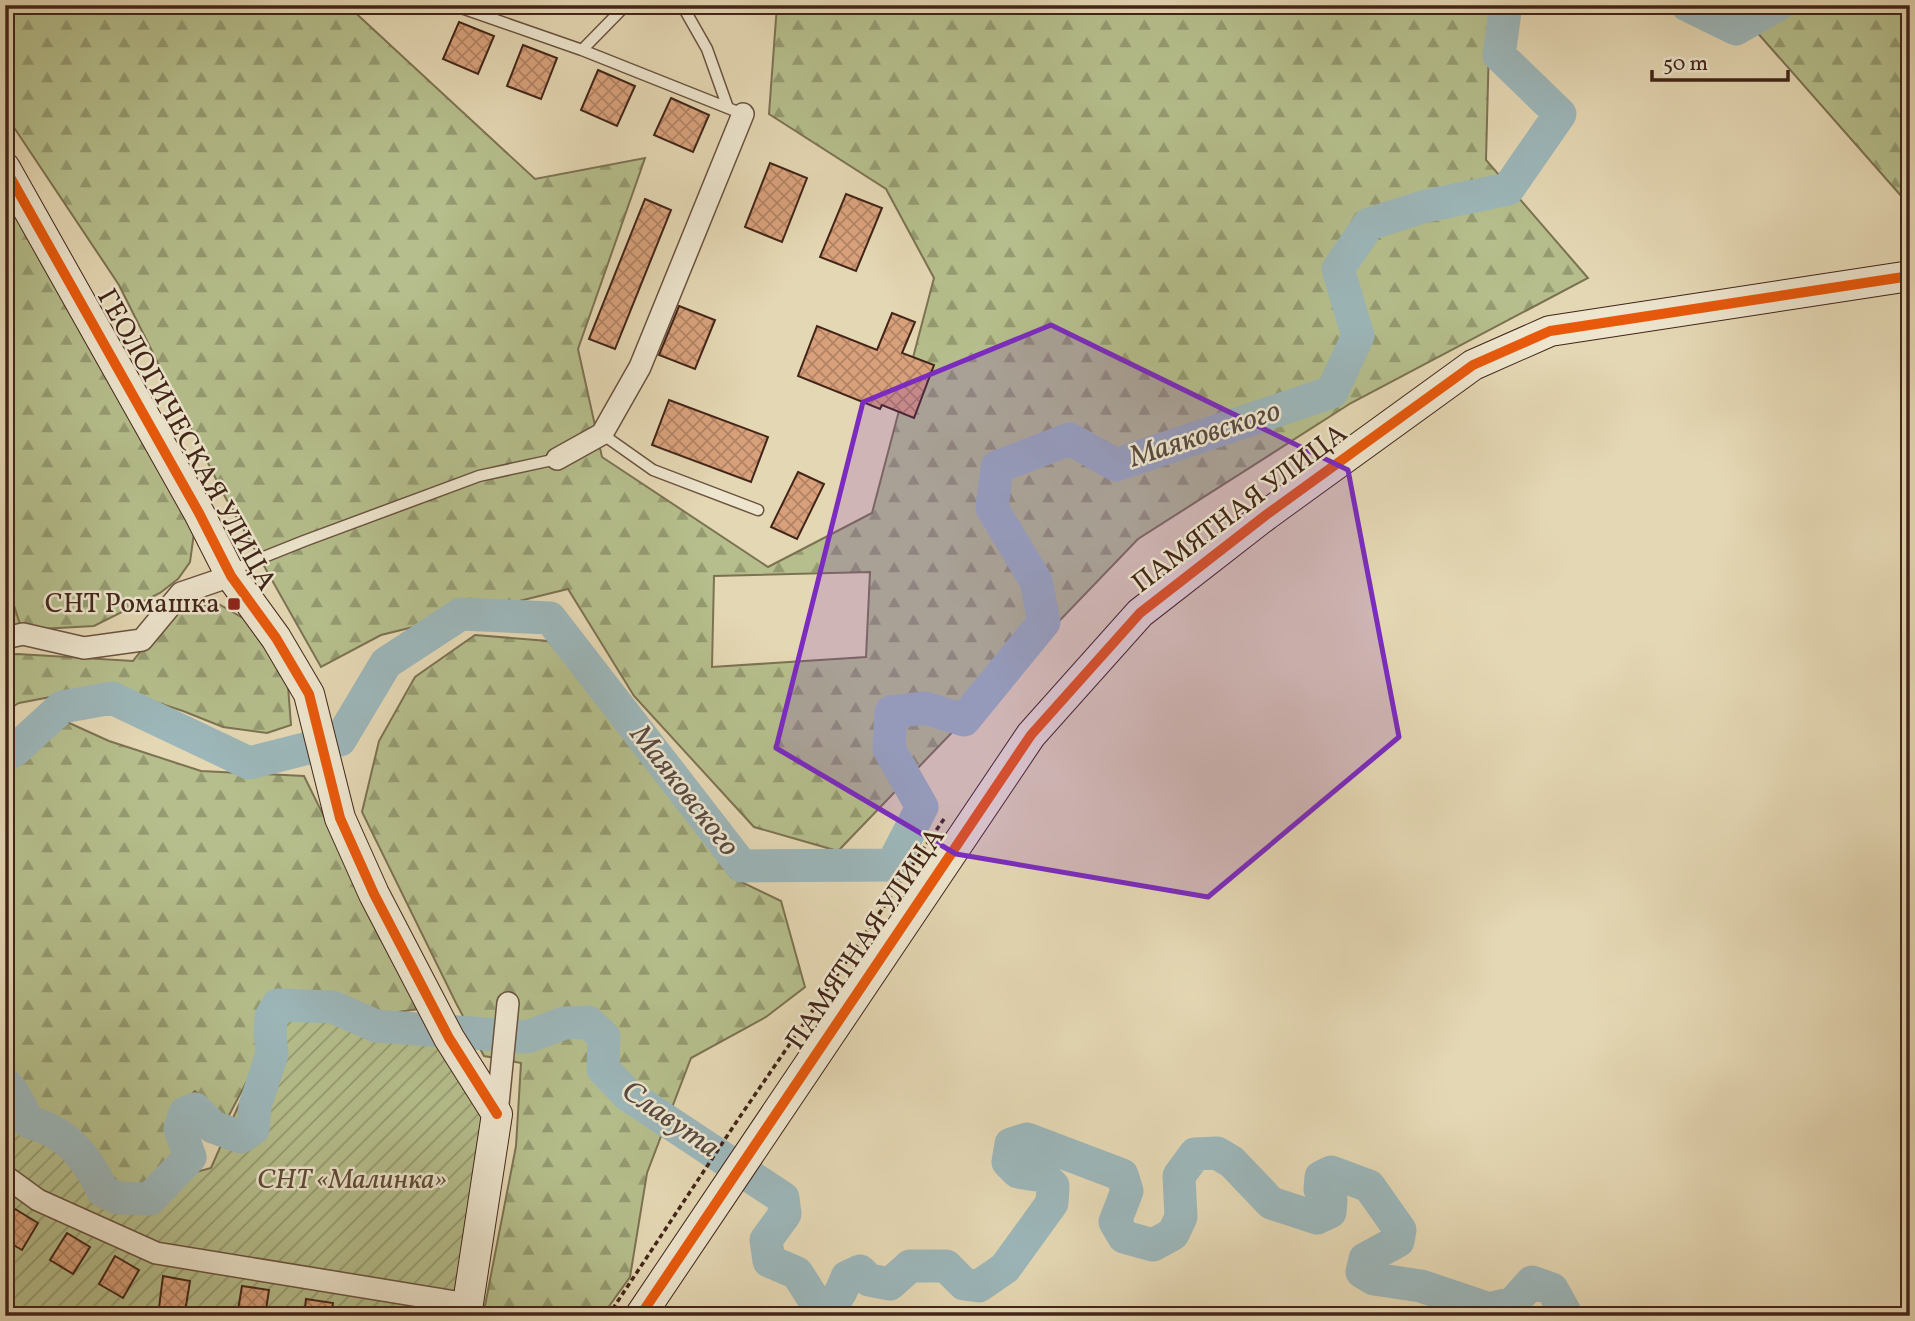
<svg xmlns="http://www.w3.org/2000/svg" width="1915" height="1321" font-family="Vollkorn,serif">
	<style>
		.forest { fill: url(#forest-firs); stroke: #7c7252; stroke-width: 2; fill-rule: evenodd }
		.garden { fill: url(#garden-furrows); stroke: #7c7252; stroke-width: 2 }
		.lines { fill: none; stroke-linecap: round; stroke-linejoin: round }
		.river { stroke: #9cb6b9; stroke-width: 33 }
		.building { fill: url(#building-cross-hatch); stroke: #422518; stroke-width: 2 }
		.lane-casing { stroke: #6a523f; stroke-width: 13 }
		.street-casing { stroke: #6a523f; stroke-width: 24 }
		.secondary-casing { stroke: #422518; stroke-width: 32 }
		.path { stroke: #422518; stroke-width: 3.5; stroke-dasharray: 5 3.5; stroke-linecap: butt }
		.lane { stroke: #ede5ce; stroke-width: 10 }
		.street { stroke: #ede5ce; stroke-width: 21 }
		.secondary { stroke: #ede5ce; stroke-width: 30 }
		.cycleway-casing { stroke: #ede5ce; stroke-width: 15 }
		.cycleway { stroke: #e8590c; stroke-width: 10 }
		.marked { fill: #7b2cbf; fill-opacity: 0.2; stroke: #7b2cbf; stroke-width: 5; stroke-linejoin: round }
		.poi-dot { fill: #8f2418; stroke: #ede5ce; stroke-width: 2.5 }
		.labels { text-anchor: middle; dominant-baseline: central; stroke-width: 5; stroke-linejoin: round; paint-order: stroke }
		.street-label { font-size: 28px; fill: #422518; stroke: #ede5ce }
		.poi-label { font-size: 28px; fill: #422518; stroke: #ede5ce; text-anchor: end }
		.park-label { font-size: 28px; font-style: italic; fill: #5f4b35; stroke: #ede5ce }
		.water-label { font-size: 30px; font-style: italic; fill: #584940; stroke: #ede5ce }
	</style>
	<defs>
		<pattern id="forest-firs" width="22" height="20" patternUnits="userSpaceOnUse" patternTransform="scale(1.75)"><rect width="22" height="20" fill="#b5be8c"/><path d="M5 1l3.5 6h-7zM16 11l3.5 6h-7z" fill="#959a71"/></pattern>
		<pattern id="garden-furrows" width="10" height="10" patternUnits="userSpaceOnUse" patternTransform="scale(1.75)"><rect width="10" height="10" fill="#b5be8c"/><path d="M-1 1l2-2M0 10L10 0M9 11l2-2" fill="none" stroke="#959a71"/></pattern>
		<pattern id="building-cross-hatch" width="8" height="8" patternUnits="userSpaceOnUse" patternTransform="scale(1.75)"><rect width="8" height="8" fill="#d8a17b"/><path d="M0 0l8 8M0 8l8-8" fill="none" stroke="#b18364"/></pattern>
	</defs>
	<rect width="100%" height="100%" fill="#e4d7b3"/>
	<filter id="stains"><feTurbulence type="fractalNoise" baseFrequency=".00286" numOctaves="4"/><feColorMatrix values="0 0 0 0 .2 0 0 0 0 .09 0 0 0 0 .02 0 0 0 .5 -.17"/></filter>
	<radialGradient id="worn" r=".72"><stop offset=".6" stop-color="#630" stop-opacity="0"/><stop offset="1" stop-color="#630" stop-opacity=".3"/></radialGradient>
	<path class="forest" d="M5,5H347L535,179L645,158L578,349L602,457L768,567L872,513L934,278L886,189L769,114L777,5H1490L1486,160L1588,278L1351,403L1138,539L838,851L754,827L634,696L568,589L381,635L321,667L224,495L119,285L5,114ZM870,572L866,657L712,667L714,576Z
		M1733,5H1910V206Z
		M5,190L194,533L190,562L178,579L160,593L94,626L40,629L5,619Z
		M217,603L260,628L287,673L291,725L267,733L223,727L183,711L134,695H61L19,703L5,711V655L18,654L133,661L171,614Z
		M475,635L548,641L584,681L633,743L731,877L781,901L805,987L766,1017L691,1058L647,1173L630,1277L602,1316H483L516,1146L521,1063L484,1056L456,1003L362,812L379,741L415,677Z
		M67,722L109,741L201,771L304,776L419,1009L384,1014L299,997L266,1005L260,1056L224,1125L212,1106L195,1091L177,1108L172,1122L183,1171L125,1189L84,1148L29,1103L5,1075V769Z"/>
	<path class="garden" d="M5,577L23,634L5,638Z
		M278,1005L333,1007L449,1038L497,1114L466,1316H5V1098L29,1122L48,1127L75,1147L92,1169L125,1191L211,1168L270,1034L271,1017Z"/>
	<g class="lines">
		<path class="river" d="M1687,5L1736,29L1778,5
			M5,755L15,750L62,707L112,698L249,763L340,740L386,663L461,614L550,618L742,866L892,865L922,807L889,749L891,712L925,708L964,720L1044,622L1036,581L992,508L997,467L1070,439L1116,465L1332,392L1358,336L1338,269L1369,224L1426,206L1508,189L1560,114L1499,55L1506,5
			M5,1083L12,1091L29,1122C67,1132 86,1156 103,1191L118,1198L150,1199L190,1157L180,1129L185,1113L195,1109L213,1127L241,1137L253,1129L255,1106L272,1054L270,1034L271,1017L278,1005L333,1007L376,1026L527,1037L564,1023L588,1022L604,1037L603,1069L628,1095L783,1198L785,1214L766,1240L769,1261L797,1273L816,1303C837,1307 840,1294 847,1277L860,1271L869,1280L890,1284L910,1266H946L964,1284L979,1286L1005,1268L1052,1203L1053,1186L1043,1176L1018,1172L1008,1162L1011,1144L1027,1139L1122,1175L1127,1191L1115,1222L1124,1237L1153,1245L1173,1234L1181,1217L1179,1176L1195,1154L1217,1153L1232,1162L1271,1203L1317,1218L1330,1212L1331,1201L1320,1189L1321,1177L1331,1172L1369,1186L1400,1230L1398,1241L1365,1259L1362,1272L1374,1279L1421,1286L1489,1309L1513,1303L1532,1282L1552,1289L1567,1316"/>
	</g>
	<path class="building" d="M459,22L494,36L478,74L443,59Z
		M523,45L557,58L541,99L507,86Z
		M598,70L635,86L617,126L581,110Z
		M671,98L709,115L693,152L654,135Z
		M770,163L807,178L782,242L745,227Z
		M846,194L882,208L856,271L820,257Z
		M645,199L671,210L615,349L589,339Z
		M679,306L715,320L695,369L659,355Z
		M892,313L915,322L902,353L934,365L914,418L882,405L880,409L798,376L817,326L877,350Z
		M669,400L768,437L751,482L652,445Z
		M798,472L824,484L797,539L771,527Z
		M15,1209L38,1223L22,1250L5,1240V1225Z
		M67,1233L90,1247L73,1274L50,1260Z
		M115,1256L139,1270L123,1298L99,1284Z
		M163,1276L190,1281L185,1312L159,1308Z
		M242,1286L269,1290L265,1316H237Z
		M306,1299L333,1303L331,1316H304Z"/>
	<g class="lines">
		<defs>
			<path id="lane" d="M453,5L582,50L743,114
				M682,5L707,49L728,108
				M582,50L626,5
				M602,434L653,470L758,510
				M229,571L304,541L479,476L557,459"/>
			<path id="street" d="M557,459L602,434L640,367L743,114
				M5,638L23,634L84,648L142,640L181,593L231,576
				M497,1114L508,1003
				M5,1176L38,1200L156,1253L468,1304"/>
			<path id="secondary" d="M5,168L199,513L231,576L276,638L309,694L340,818L374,894L449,1038L497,1114L466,1316
				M640,1316L1031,735L1140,613L1266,515L1473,365L1550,331L1910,276"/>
		</defs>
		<use href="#lane" class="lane-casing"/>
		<use href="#street" class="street-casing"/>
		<use href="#secondary" class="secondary-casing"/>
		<path class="path" d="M608,1316L739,1118L946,816"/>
		<use href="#lane" class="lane"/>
		<use href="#street" class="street"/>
		<use href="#secondary" class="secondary"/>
		<defs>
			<path id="cycleway" d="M5,168L199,513L231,576L276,638L309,694L340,818L374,894L449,1038L497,1114
				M640,1316L1031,735L1140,613L1266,515L1473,365L1550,331L1910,276"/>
		</defs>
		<use href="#cycleway" class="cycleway-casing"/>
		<use href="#cycleway" class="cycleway"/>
	</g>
	<path class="marked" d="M1051,325L1348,470L1399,737L1208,897L956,854L776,748L863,402Z"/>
	<rect class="poi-dot" x="227" y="597" width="14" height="14" rx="3.5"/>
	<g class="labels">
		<g class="street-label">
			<text transform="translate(186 440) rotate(61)">ГЕОЛОГИЧЕСКАЯ УЛИЦА</text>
			<text transform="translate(1240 509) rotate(-37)">ПАМЯТНАЯ УЛИЦА</text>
			<text transform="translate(866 939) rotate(-56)">ПАМЯТНАЯ УЛИЦА</text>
		</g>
		<g class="poi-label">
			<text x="220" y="604">СНТ Ромашка</text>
		</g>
		<g class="park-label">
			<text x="352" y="1180">СНТ «Малинка»</text>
		</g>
		<g class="water-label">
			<text transform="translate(1205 435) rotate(-18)">Маяковского</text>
			<text transform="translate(684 791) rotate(52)">Маяковского</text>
			<text transform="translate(670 1120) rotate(35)">Славута</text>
		</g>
	</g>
	<rect width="1915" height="1321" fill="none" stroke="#e4d7b3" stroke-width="28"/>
	<rect x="7" y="7" width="1901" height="1307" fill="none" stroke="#422518" stroke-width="3.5"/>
	<rect x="14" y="14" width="1887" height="1293" fill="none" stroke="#422518" stroke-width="2"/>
	<path d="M1652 70v10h136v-10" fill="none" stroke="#422518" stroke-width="3.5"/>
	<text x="1663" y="70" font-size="21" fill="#422518" stroke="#ede5ce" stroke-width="5" paint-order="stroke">50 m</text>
	<rect width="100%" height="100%" filter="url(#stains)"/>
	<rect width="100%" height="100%" fill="url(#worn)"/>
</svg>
